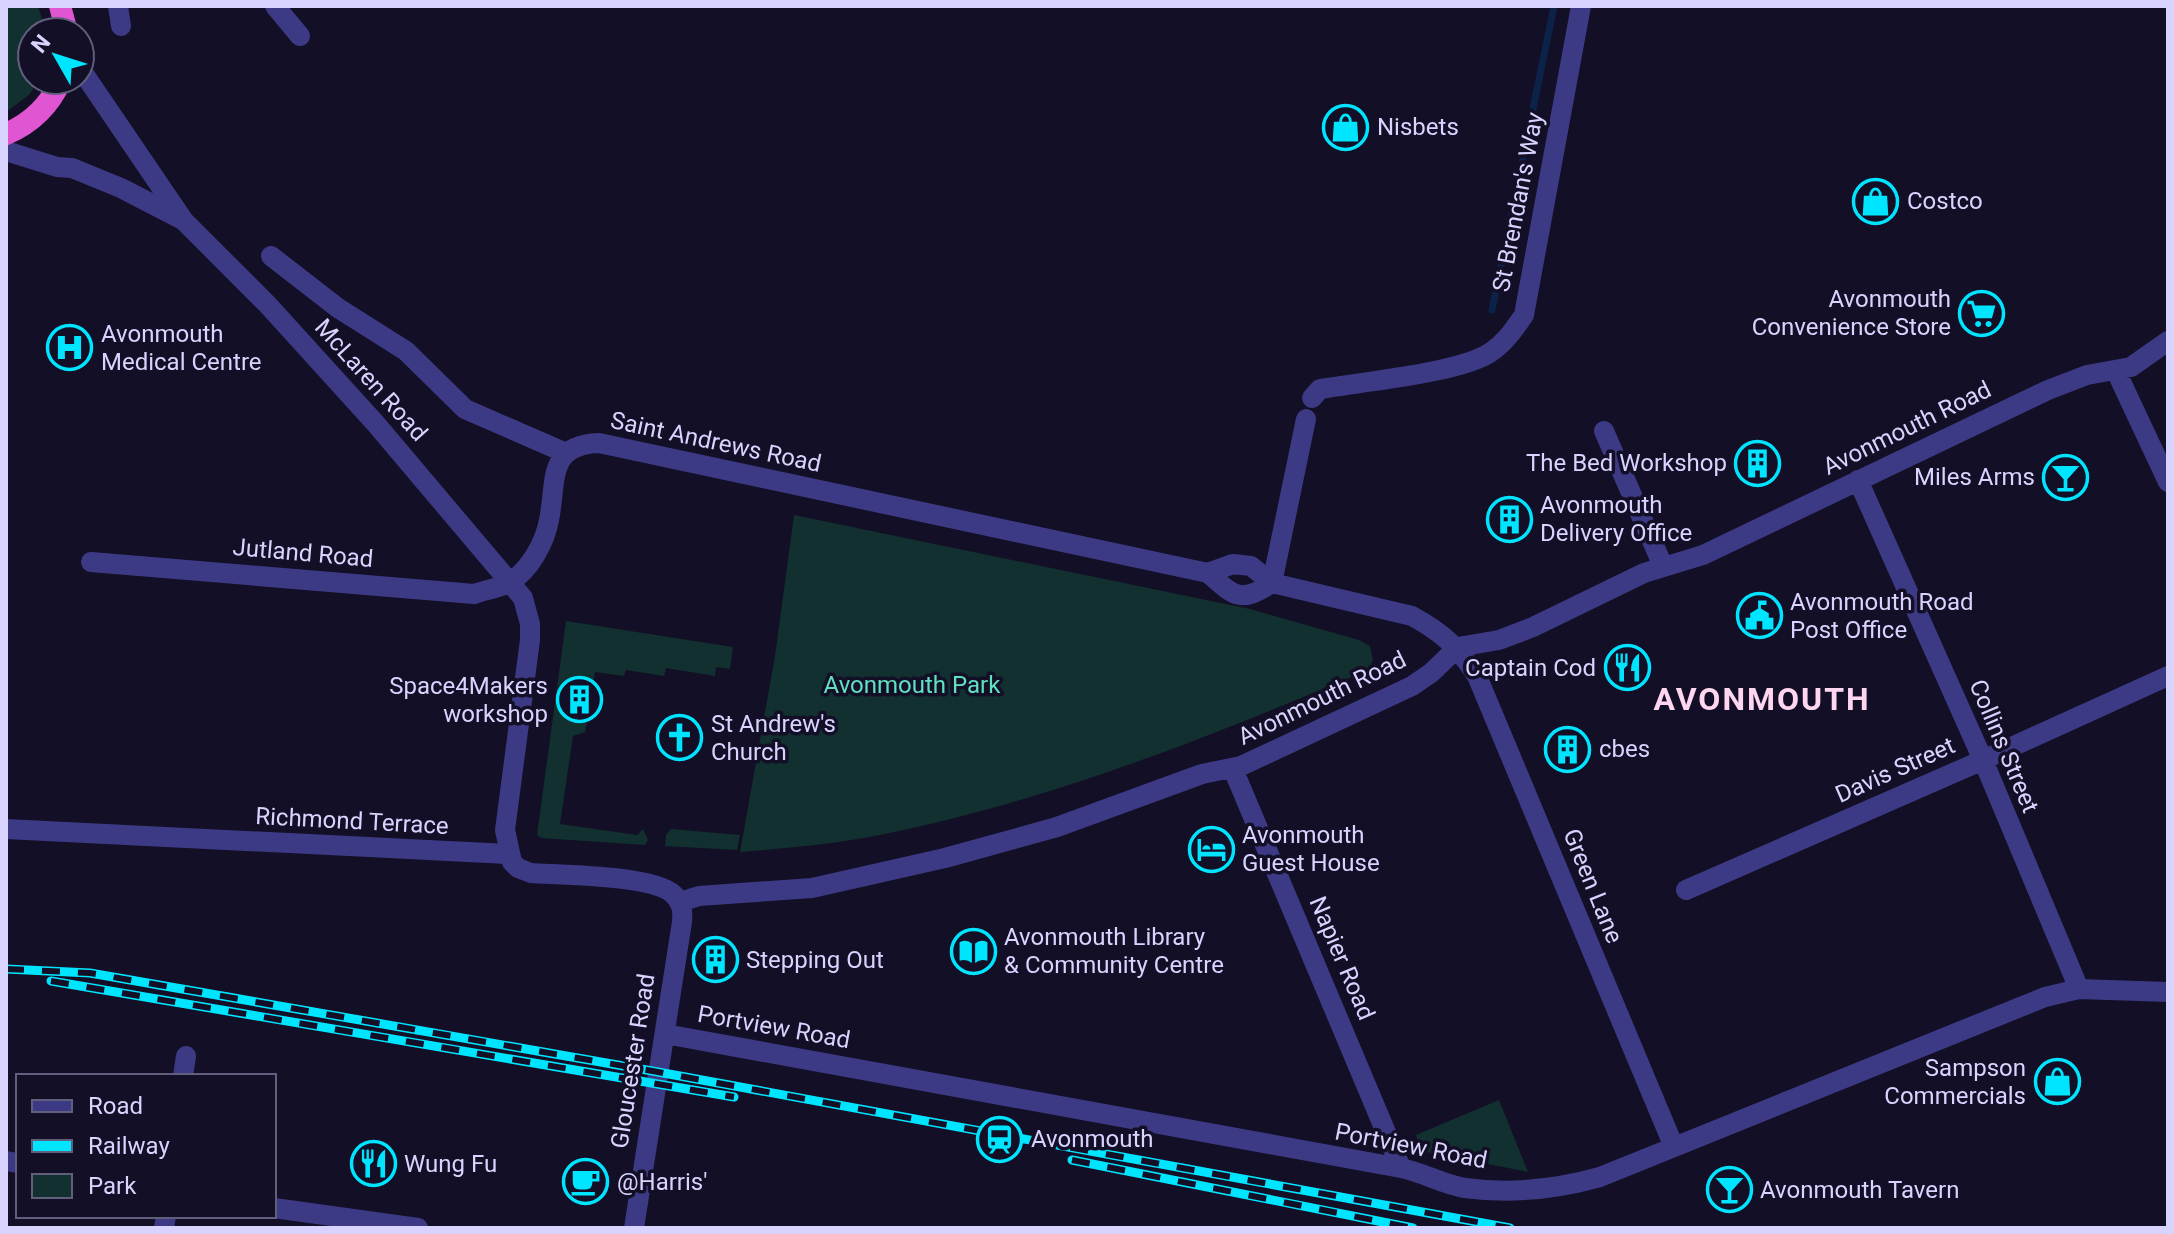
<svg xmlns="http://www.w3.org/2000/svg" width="2174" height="1234" font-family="Roboto,sans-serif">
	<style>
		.green { fill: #12302f }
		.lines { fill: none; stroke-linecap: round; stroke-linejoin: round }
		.stream { stroke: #0c2248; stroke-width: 7 }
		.minor { stroke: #3d3a85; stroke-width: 20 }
		.trunk { stroke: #e055d1; stroke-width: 22 }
		.rail-casing { stroke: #00e5ff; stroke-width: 9 }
		.rail { stroke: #130f26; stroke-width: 6; stroke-dasharray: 18; stroke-linecap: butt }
		.labels { text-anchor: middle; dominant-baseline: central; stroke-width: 7; stroke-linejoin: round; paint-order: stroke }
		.poi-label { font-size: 24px; fill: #d9d4ff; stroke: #130f26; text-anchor: start }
		.street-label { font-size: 24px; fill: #d9d4ff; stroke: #130f26 }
		.park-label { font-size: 24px; fill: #5fe0c0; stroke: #130f26 }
		.district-label { font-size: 32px; font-weight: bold; letter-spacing: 2px; fill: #ffd6f0; stroke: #130f26 }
	</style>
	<rect width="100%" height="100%" fill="#130f26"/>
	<path class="green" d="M6,6H38L46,32H32V80H39L29,95L6,112Z
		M794,515L1250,609L1359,640L1370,646L1373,660L1368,670C1212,736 1052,800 885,834C837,844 788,848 740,852L775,656Z
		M566,621L733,647L730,669L716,667L715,676L666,668L664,676L626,670L624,676L595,672L585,732L573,736L560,824L637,835L643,829L648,840L645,845L541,838L537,835Z
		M671,829L740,835L737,850L665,846L666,835Z
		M1499,1100L1528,1172L1421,1151L1416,1135Z"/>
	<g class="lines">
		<path class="stream" d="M1492,310L1554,6"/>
		<path class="minor" d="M118,6L121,26
			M275,6L300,36
			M80,68L184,221L268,305L376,424L523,598L530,624V640L505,830L512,862L518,868L531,873C561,875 652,875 673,894C682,902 683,911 682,922L634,1228
			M6,151L57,167L72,168L121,188L181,219
			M271,256L338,308L406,351L465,409L566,453
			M2116,371L2168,482
			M1312,398L1320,389C1360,382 1461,373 1491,352C1506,342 1514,329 1524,315L1581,6
			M1604,431L1663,566
			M1858,480L1983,760L2079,989
			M91,562L474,594C485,590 500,588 510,582C530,570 545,542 549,520C557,482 546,445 599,443L1208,573C1234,596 1240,604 1272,583
			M1208,573L1233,564L1251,566L1272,583L1412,616C1443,633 1458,647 1477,676L1674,1147
			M1272,583L1306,419
			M1233,769L1401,1168
			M6,829L508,854
			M1686,890L1983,760L2168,676
			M680,902L699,896L812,888L945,858L1057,827L1202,774L1241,766L1412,686L1431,673L1458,647L1499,640L1533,627L1644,573L1703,555L2048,390L2087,375L2131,367L2168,341
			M665,1034L1401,1168C1422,1172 1444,1185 1465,1188C1510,1194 1557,1189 1600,1177L2045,997L2079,989L2168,992
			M183,1076L186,1056
			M6,1161L18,1163
			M274,1208L418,1228
			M164,1228L166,1216"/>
		<path class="trunk" d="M60,6L67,32
			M6,134C32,123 50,105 61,80"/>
		<defs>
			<path id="rail" d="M6,969L90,973L658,1072L1510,1228
				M51,981L734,1097
				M1072,1160L1413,1228"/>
		</defs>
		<use href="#rail" class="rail-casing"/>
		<use href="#rail" class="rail"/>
	</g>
	<defs>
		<symbol id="shop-ring" viewBox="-11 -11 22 22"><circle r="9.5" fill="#130f26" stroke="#00e5ff" stroke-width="1.5"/><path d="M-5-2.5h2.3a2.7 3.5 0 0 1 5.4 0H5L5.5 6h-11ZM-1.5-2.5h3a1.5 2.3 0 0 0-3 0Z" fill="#00e5ff"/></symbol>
		<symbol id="supermarket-ring" viewBox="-11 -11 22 22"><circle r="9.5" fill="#130f26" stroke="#00e5ff" stroke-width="1.5"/><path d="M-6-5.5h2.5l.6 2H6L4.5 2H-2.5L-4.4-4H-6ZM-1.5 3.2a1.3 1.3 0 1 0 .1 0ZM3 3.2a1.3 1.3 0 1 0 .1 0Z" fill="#00e5ff"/></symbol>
		<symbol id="hospital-ring" viewBox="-11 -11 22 22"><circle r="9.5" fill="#130f26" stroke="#00e5ff" stroke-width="1.5"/><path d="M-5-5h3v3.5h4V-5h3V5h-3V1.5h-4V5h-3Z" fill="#00e5ff"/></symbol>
		<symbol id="building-ring" viewBox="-11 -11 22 22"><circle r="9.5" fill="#130f26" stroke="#00e5ff" stroke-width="1.5"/><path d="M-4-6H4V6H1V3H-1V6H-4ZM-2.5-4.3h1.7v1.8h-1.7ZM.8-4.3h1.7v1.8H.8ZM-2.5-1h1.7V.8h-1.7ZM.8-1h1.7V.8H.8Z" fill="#00e5ff"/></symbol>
		<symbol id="bar-ring" viewBox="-11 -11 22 22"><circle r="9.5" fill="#130f26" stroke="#00e5ff" stroke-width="1.5"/><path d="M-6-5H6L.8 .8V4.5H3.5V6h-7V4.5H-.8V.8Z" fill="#00e5ff"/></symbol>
		<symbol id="civic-ring" viewBox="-11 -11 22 22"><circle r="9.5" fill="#130f26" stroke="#00e5ff" stroke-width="1.5"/><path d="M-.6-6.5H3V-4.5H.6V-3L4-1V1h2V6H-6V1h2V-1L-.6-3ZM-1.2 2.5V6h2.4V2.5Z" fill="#00e5ff"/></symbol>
		<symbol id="restaurant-ring" viewBox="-11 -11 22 22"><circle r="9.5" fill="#130f26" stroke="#00e5ff" stroke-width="1.5"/><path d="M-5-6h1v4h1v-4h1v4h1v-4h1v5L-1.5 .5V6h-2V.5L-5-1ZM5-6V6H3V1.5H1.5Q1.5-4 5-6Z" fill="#00e5ff"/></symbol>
		<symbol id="church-ring" viewBox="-11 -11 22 22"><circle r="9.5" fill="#130f26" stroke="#00e5ff" stroke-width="1.5"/><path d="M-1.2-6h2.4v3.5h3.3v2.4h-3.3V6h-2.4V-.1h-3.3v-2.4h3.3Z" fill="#00e5ff"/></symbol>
		<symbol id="hotel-ring" viewBox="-11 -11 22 22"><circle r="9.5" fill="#130f26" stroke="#00e5ff" stroke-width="1.5"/><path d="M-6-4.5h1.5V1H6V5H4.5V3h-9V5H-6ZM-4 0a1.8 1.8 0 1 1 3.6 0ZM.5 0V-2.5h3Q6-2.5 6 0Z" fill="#00e5ff"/></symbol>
		<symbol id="library-ring" viewBox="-11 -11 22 22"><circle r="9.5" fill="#130f26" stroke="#00e5ff" stroke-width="1.5"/><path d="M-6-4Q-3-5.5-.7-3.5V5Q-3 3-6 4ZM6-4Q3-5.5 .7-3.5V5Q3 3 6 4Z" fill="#00e5ff"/></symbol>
		<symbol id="station-ring" viewBox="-11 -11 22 22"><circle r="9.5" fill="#130f26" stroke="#00e5ff" stroke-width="1.5"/><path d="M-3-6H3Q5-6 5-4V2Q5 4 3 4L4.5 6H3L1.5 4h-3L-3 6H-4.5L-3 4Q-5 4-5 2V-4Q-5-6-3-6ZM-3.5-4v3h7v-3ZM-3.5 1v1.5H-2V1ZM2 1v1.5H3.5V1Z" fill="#00e5ff"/></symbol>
		<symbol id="cafe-ring" viewBox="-11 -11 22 22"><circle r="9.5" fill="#130f26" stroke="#00e5ff" stroke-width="1.5"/><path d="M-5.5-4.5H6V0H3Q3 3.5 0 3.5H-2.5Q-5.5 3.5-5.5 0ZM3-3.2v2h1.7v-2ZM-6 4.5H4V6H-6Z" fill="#00e5ff"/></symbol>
	</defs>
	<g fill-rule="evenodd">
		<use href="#shop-ring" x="1320" y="102" width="51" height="51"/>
		<use href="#shop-ring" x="1850" y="176" width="51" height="51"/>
		<use href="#supermarket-ring" x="1956" y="288" width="51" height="51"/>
		<use href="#hospital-ring" x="44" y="322" width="51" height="51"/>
		<use href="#building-ring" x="1732" y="438" width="51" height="51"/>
		<use href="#bar-ring" x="2040" y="452" width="51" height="51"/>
		<use href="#building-ring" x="1484" y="494" width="51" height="51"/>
		<use href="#civic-ring" x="1734" y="590" width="51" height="51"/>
		<use href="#restaurant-ring" x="1602" y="642" width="51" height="51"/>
		<use href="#building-ring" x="554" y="674" width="51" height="51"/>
		<use href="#church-ring" x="654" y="712" width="51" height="51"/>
		<use href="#building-ring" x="1542" y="724" width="51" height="51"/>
		<use href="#hotel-ring" x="1186" y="824" width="51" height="51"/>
		<use href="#library-ring" x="948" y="926" width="51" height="51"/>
		<use href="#building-ring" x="690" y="934" width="51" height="51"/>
		<use href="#shop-ring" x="2032" y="1056" width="51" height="51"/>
		<use href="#station-ring" x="974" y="1114" width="51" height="51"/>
		<use href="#restaurant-ring" x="348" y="1138" width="51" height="51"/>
		<use href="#cafe-ring" x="560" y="1156" width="51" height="51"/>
		<use href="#bar-ring" x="1704" y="1164" width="51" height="51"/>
	</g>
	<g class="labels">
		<g class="poi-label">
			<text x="1377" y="127">Nisbets</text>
			<text x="1907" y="201">Costco</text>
			<text x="1951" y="299" text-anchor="end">Avonmouth<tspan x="1951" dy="28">Convenience Store</tspan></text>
			<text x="101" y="334">Avonmouth<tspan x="101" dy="28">Medical Centre</tspan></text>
			<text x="1727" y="463" text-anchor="end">The Bed Workshop</text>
			<text x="2035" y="477" text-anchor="end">Miles Arms</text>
			<text x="1540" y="505">Avonmouth<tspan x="1540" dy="28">Delivery Office</tspan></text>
			<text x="1790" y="602">Avonmouth Road<tspan x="1790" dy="28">Post Office</tspan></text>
			<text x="1596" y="668" text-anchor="end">Captain Cod</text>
			<text x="548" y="686" text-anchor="end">Space4Makers<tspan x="548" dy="28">workshop</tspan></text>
			<text x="711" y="724">St Andrew's<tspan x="711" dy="28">Church</tspan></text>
			<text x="1599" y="749">cbes</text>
			<text x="1242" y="835">Avonmouth<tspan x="1242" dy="28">Guest House</tspan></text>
			<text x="1004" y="937">Avonmouth Library<tspan x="1004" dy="28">&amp; Community Centre</tspan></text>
			<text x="746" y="960">Stepping Out</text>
			<text x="2026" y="1068" text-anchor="end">Sampson<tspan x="2026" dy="28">Commercials</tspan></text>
			<text x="1031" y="1139">Avonmouth</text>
			<text x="404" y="1164">Wung Fu</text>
			<text x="617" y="1182">@Harris'</text>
			<text x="1760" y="1190">Avonmouth Tavern</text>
		</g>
		<g class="street-label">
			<text transform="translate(1518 202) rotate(-79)">St Brendan's Way</text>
			<text transform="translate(371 380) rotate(48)">McLaren Road</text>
			<text transform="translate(1907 428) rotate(-26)">Avonmouth Road</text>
			<text transform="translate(716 442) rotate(12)">Saint Andrews Road</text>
			<text transform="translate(303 553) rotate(5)">Jutland Road</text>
			<text transform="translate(1322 698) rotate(-26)">Avonmouth Road</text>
			<text transform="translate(2004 746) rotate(67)">Collins Street</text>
			<text transform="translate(1895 770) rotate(-24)">Davis Street</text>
			<text transform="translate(352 821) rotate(3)">Richmond Terrace</text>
			<text transform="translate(1593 886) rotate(68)">Green Lane</text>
			<text transform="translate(1342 958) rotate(67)">Napier Road</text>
			<text transform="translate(774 1027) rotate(10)">Portview Road</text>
			<text transform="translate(633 1061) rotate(-81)">Gloucester Road</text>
			<text transform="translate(1411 1146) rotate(11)">Portview Road</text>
		</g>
		<g class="park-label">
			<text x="912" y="685">Avonmouth Park</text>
		</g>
		<g class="district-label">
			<text x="1762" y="699">AVONMOUTH</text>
		</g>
	</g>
	<rect width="2174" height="1234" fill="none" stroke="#d9d4ff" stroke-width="16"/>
	<rect x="16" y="1074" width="260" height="144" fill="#130f26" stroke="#625e7d" stroke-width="2"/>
	<rect x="32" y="1100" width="40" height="12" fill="#3d3a85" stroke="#625e7d" stroke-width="2"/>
	<text x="88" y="1114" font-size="24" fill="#d9d4ff">Road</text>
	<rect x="32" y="1140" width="40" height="12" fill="#00e5ff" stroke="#625e7d" stroke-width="2"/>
	<text x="88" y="1154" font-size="24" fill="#d9d4ff">Railway</text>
	<rect x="32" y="1174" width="40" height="24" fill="#12302f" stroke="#625e7d" stroke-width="2"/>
	<text x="88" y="1194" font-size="24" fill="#d9d4ff">Park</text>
	<g transform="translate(56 56) rotate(309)"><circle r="38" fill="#130f26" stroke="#625e7d" stroke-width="2"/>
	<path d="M0-6L14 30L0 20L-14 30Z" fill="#00e5ff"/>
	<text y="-12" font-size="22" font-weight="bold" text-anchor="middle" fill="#d9d4ff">N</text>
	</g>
</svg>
